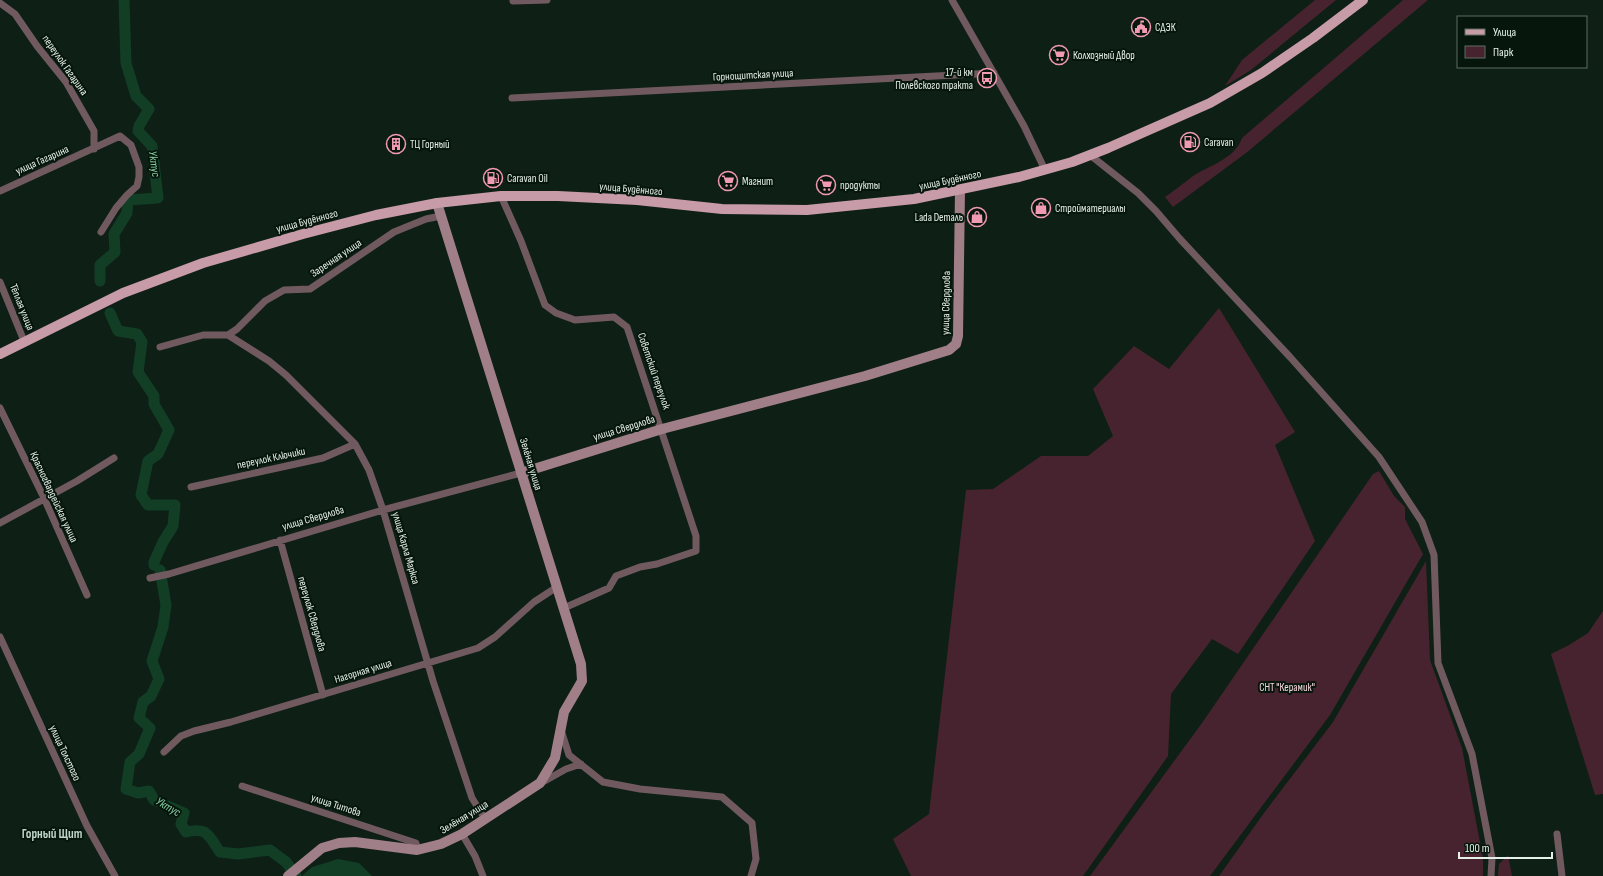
<svg xmlns="http://www.w3.org/2000/svg" width="1603" height="876" font-family="'Sofia Sans Condensed',sans-serif">
	<style>
		.green { fill: #47232f }
		.water { fill: #123e26 }
		.lines { fill: none; stroke-linecap: round; stroke-linejoin: round }
		.river { stroke: #123e26; stroke-width: 11 }
		.street { stroke: #705a60; stroke-width: 7 }
		.secondary { stroke: #a17f88; stroke-width: 10 }
		.primary { stroke: #c79ba7; stroke-width: 10 }
		.labels { text-anchor: middle; dominant-baseline: central; stroke-width: 4; stroke-linejoin: round; paint-order: stroke }
		.poi-label { font-size: 11px; fill: #e5f0e8; stroke: #06160c; text-anchor: start }
		.street-label { font-size: 11px; fill: #e5f0e8; stroke: #06160c }
		.park-label { font-size: 11px; fill: #f8d7e0; stroke: #06160c }
		.water-label { font-size: 12px; font-style: italic; fill: #8bd2a6; stroke: #06160c }
		.quarter-label { font-size: 13px; font-weight: bold; fill: #bfd5c7; stroke: #06160c }
	</style>
	<rect width="100%" height="100%" fill="#0e1f15"/>
	<path class="green" d="M1315,0H1336L1251,70L1225,86L1242,60Z
		M1403,0H1428L1246,153L1173,207L1165,197C1175,190 1184,183 1193,176C1210,165 1235,159 1242,138Z
		M1219,308L1295,432L1275,445L1315,541L1238,654L1212,639L1171,694L1168,756L1083,876H911L893,839L929,814L966,490L993,489L1041,456H1088L1113,436L1093,389L1134,346L1169,369Z
		M1379,471L1394,496L1405,507V519L1423,554L1330,715L1210,876H1090L1202,723L1373,474Z
		M1426,561L1430,660L1462,748L1483,858V876H1219L1264,813L1333,722Z
		M1603,611V794L1595,795L1551,654L1569,645L1588,633Z
		M1508,855L1512,876H1498L1499,864Z"/>
	<path class="water" d="M338,859L359,863L372,876H302L312,867Z"/>
	<g class="lines">
		<path class="river" d="M100,281V265L115,252L114,234L127,213L128,200L158,198L152,146L138,131L139,126L149,109L136,96L126,63L124,0
			M110,313L118,331L137,334L142,342L138,372L154,396V404L169,430L158,454L148,461L141,495L148,505H175L173,526L163,542L154,562V565
			M160,570L166,605L163,627L152,661L159,679L151,696L143,702L139,718L150,728L139,754L130,762L126,789L138,793L149,791L154,800L184,813L181,824L186,832C208,827 208,835 220,852L238,854L270,850L286,862L296,876"/>
		<path class="street" d="M952,0L1024,126L1045,170
			M513,1L547,0
			M0,3L15,14L37,46L66,82L94,131V149
			M512,98L994,73
			M1090,155L1138,193L1156,211L1180,239L1290,357L1379,457L1422,522L1434,555L1438,663L1472,754L1492,858L1491,876
			M0,191L120,136L131,145L139,167V177L137,186L127,195L116,208L101,232
			M501,196L521,241L545,305L556,313L575,320L614,317L627,327L696,536V551L657,564L640,567L616,576L609,588L564,608
			M0,282L24,341
			M228,335L269,361L286,375L355,444L369,470L383,510L433,681L472,798L485,819
			M228,335L237,329L265,301L284,290L310,289L394,232L426,219L441,216
			M160,347L203,335H228
			M0,408L44,498L87,595
			M191,487L323,458L355,444
			M0,523L77,481L114,458
			M280,540L323,695
			M150,578L169,574L383,510L521,473
			M0,637L87,826L115,876
			M561,730L569,755L603,782L640,789L722,797L752,823L756,859L751,876
			M164,752L181,736L194,731L231,722L478,648L495,637L534,602L557,587
			M541,783L566,769L581,764
			M242,786L416,843L417,850
			M462,834L475,856L483,876
			M1557,834L1562,876"/>
		<path class="secondary" d="M521,473L662,429L865,376L949,350L956,344L958,336L960,190
			M288,876L322,848L339,843L355,842L417,850L441,844L462,834L540,783L555,758L564,712L582,681L581,664L437,203"/>
		<path class="primary" d="M0,354L123,293L203,263L303,234L376,215L437,203L501,196H558L637,200L722,209L807,210L914,199L1019,177L1072,162L1108,148L1210,103L1262,73L1313,38L1363,0"/>
	</g>
	<defs>
		<symbol id="civic-ring" viewBox="-11 -11 22 22"><circle r="9.5" fill="#06160c" stroke="#f19ab3" stroke-width="1.5"/><path d="M-.6-6.5H3V-4.5H.6V-3L4-1V1h2V6H-6V1h2V-1L-.6-3ZM-1.2 2.5V6h2.4V2.5Z" fill="#f19ab3"/></symbol>
		<symbol id="supermarket-ring" viewBox="-11 -11 22 22"><circle r="9.5" fill="#06160c" stroke="#f19ab3" stroke-width="1.5"/><path d="M-6-5.5h2.5l.6 2H6L4.5 2H-2.5L-4.4-4H-6ZM-1.5 3.2a1.3 1.3 0 1 0 .1 0ZM3 3.2a1.3 1.3 0 1 0 .1 0Z" fill="#f19ab3"/></symbol>
		<symbol id="bus-ring" viewBox="-11 -11 22 22"><circle r="9.5" fill="#06160c" stroke="#f19ab3" stroke-width="1.5"/><path d="M-5-6H5V4H4V6H2V4H-2V6H-4V4H-5ZM-3.5-4V0h7V-4ZM-3.5 1.2v1.5H-2V1.2ZM2 1.2v1.5H3.5V1.2Z" fill="#f19ab3"/></symbol>
		<symbol id="fuel-ring" viewBox="-11 -11 22 22"><circle r="9.5" fill="#06160c" stroke="#f19ab3" stroke-width="1.5"/><path d="M-5.5-6h7V0h2V4h1.3V-2.5L3-4.5l.8-.8L6-3V5H2.5V1h-1V6h-7ZM-4.2-4.7v3.2H.2V-4.7Z" fill="#f19ab3"/></symbol>
		<symbol id="building-ring" viewBox="-11 -11 22 22"><circle r="9.5" fill="#06160c" stroke="#f19ab3" stroke-width="1.5"/><path d="M-4-6H4V6H1V3H-1V6H-4ZM-2.5-4.3h1.7v1.8h-1.7ZM.8-4.3h1.7v1.8H.8ZM-2.5-1h1.7V.8h-1.7ZM.8-1h1.7V.8H.8Z" fill="#f19ab3"/></symbol>
		<symbol id="shop-ring" viewBox="-11 -11 22 22"><circle r="9.5" fill="#06160c" stroke="#f19ab3" stroke-width="1.5"/><path d="M-5-2.5h2.3a2.7 3.5 0 0 1 5.4 0H5L5.5 6h-11ZM-1.5-2.5h3a1.5 2.3 0 0 0-3 0Z" fill="#f19ab3"/></symbol>
	</defs>
	<g fill-rule="evenodd">
		<use href="#civic-ring" x="1130" y="16" width="22" height="22"/>
		<use href="#supermarket-ring" x="1048" y="44" width="22" height="22"/>
		<use href="#bus-ring" x="976" y="67" width="22" height="22"/>
		<use href="#fuel-ring" x="1179" y="131" width="22" height="22"/>
		<use href="#building-ring" x="385" y="133" width="22" height="22"/>
		<use href="#fuel-ring" x="482" y="167" width="22" height="22"/>
		<use href="#supermarket-ring" x="717" y="170" width="22" height="22"/>
		<use href="#supermarket-ring" x="815" y="174" width="22" height="22"/>
		<use href="#shop-ring" x="1030" y="197" width="22" height="22"/>
		<use href="#shop-ring" x="966" y="206" width="22" height="22"/>
	</g>
	<g class="labels">
		<g class="poi-label">
			<text x="1155" y="27">СДЭК</text>
			<text x="1073" y="55">Колхозный Двор</text>
			<text x="973" y="72" text-anchor="end">17-й км<tspan x="973" dy="13">Полевского тракта</tspan></text>
			<text x="1204" y="142">Caravan</text>
			<text x="410" y="144">ТЦ Горный</text>
			<text x="507" y="178">Caravan Oil</text>
			<text x="742" y="181">Магнит</text>
			<text x="840" y="185">продукты</text>
			<text x="1055" y="208">Стройматериалы</text>
			<text x="963" y="217" text-anchor="end">Lada Dеталь</text>
		</g>
		<g class="street-label">
			<text transform="translate(65 65) rotate(55)">переулок Гагарина</text>
			<text transform="translate(753 75) rotate(-3)">Горнощитская улица</text>
			<text transform="translate(42 160) rotate(-24)">улица Гагарина</text>
			<text transform="translate(950 180) rotate(-12)">улица Будённого</text>
			<text transform="translate(631 189) rotate(5)">улица Будённого</text>
			<text transform="translate(307 221) rotate(-15)">улица Будённого</text>
			<text transform="translate(336 258) rotate(-34)">Заречная улица</text>
			<text transform="translate(946 303) rotate(-89)">улица Свердлова</text>
			<text transform="translate(22 307) rotate(68)">Тёплая улица</text>
			<text transform="translate(654 371) rotate(71)">Советский переулок</text>
			<text transform="translate(624 428) rotate(-17)">улица Свердлова</text>
			<text transform="translate(271 458) rotate(-12)">переулок Ключики</text>
			<text transform="translate(531 464) rotate(73)">Зелёная улица</text>
			<text transform="translate(54 497) rotate(65)">Красногвардейская улица</text>
			<text transform="translate(313 518) rotate(-16)">улица Свердлова</text>
			<text transform="translate(406 548) rotate(74)">улица Карла Маркса</text>
			<text transform="translate(312 614) rotate(74)">переулок Свердлова</text>
			<text transform="translate(363 671) rotate(-17)">Нагорная улица</text>
			<text transform="translate(65 753) rotate(65)">улица Толстого</text>
			<text transform="translate(336 805) rotate(18)">улица Титова</text>
			<text transform="translate(464 817) rotate(-31)">Зелёная улица</text>
		</g>
		<g class="park-label">
			<text x="1287" y="687">СНТ "Керамик"</text>
		</g>
		<g class="water-label">
			<text transform="translate(154 164) rotate(82)">Уктус</text>
			<text transform="translate(168 807) rotate(30)">Уктус</text>
		</g>
		<g class="quarter-label">
			<text x="52" y="834">Горный Щит</text>
		</g>
	</g>
	<rect x="1457" y="16" width="130" height="52" fill="#06160c" stroke="#5f6d64"/>
	<rect x="1465" y="29" width="20" height="6" fill="#c79ba7" stroke="#5f6d64"/>
	<text x="1493" y="36" font-size="12" fill="#e5f0e8">Улица</text>
	<rect x="1465" y="46" width="20" height="12" fill="#47232f" stroke="#5f6d64"/>
	<text x="1493" y="56" font-size="12" fill="#e5f0e8">Парк</text>
	<path d="M1459 852v6h93v-6" fill="none" stroke="#e5f0e8" stroke-width="2"/>
	<text x="1465" y="852" font-size="12" fill="#e5f0e8" stroke="#06160c" stroke-width="3" paint-order="stroke">100 m</text>
</svg>
